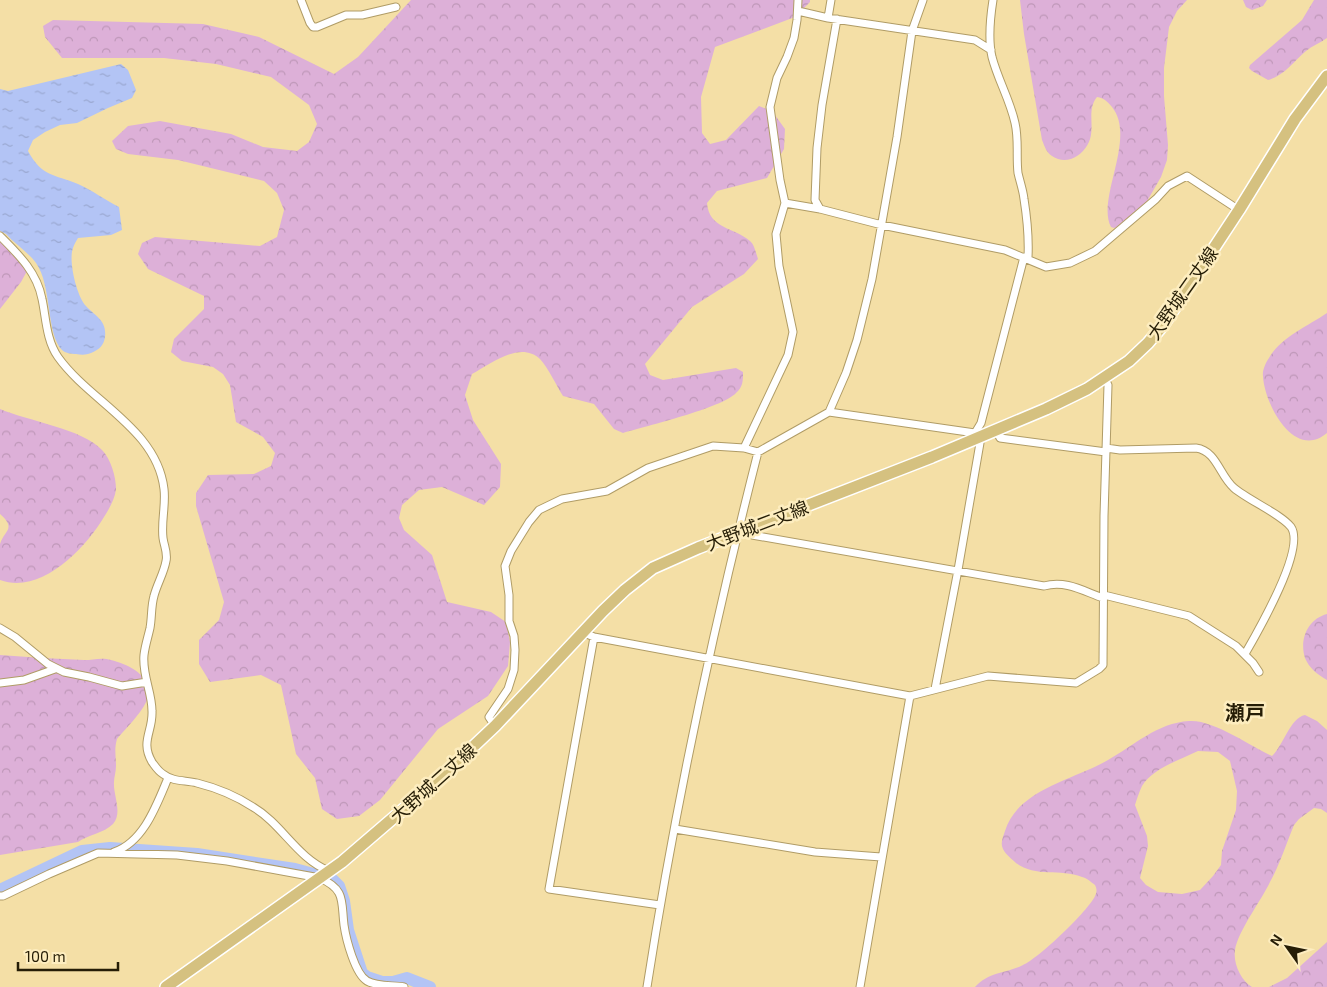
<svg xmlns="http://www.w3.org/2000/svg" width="1327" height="987" font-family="'Exo 2','Noto Sans JP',sans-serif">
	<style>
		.forest { fill: url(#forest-crowns); fill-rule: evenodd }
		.water { fill: url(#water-ripples) }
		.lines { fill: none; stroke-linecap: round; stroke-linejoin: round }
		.river { stroke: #b3c4f5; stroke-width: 12 }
		.street-casing { stroke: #b09c66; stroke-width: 9 }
		.primary-casing { stroke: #fff; stroke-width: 14 }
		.street { stroke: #fff; stroke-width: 7 }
		.primary { stroke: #d5c180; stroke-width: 11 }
		.labels { text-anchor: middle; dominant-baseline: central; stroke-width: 5; stroke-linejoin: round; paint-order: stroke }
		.street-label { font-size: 18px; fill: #251d06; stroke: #fdedbf }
		.quarter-label { font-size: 20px; font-weight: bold; fill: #251d06; stroke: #fdedbf }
	</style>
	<defs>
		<pattern id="forest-crowns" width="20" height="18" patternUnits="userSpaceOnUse" patternTransform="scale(1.25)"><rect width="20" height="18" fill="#ddb0d8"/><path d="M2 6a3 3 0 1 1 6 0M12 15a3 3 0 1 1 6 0" fill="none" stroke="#be97b8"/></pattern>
		<pattern id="water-ripples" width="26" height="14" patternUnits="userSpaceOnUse" patternTransform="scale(1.25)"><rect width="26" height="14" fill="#b3c4f5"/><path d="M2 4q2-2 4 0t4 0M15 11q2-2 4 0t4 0" fill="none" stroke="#9aa8d1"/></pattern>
	</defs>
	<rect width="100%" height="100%" fill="#f4dfa6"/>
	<path class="forest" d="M411,0H810V2L795,17L715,47L701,97L702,133L710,144L726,140L759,106L772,111L785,129L784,149L767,178L717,191L707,203C709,229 734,227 750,241C754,244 756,253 758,259L744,274L692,307L645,364L650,375L663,380L736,368L743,372C743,381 743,387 736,393C722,408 646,426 623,433L614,429L594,404L563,396C556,385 549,369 540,359C520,340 491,364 472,374L465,395L473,420L501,464L500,487L484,505L442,487L419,490L402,505L399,518L404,530L432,555L447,602L491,612L506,622L510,642L508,666L488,696L438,729L380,800L359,816L337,819L322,809L315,778L296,754L281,685L261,675L210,682L199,664V640L219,620L224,602L196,506V493L208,475L254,474L271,466L275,453L263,437L236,422L230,385L223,374L213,367L182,361L171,352L174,339L204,309V296L148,269L138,254L142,243L155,237L260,246L277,237L284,210L277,193L264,181L178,160L128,154L116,149L112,141L128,126L160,121L231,134L263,147L297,151L309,142L317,124L309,105L271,77L216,64L164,58H62L45,37L43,26L53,20L203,24L259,37L334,74L358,57Z
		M1020,0H1187L1177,11L1169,27L1164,68V96L1168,145L1167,160L1161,177L1146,203L1123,226L1114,228L1111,227C1096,199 1137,138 1112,107C1108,102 1104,98 1097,97C1084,113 1100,133 1083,151C1079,155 1076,157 1071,159C1064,161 1058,160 1052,156C1046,152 1045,147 1042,140L1024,34Z
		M1243,0H1267L1263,6L1252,10L1246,7Z
		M1314,0H1327V38C1320,43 1312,46 1306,51C1294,61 1284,76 1268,80L1252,71L1249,68L1250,65L1302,20Z
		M0,240L24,265L27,271L21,282L0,309Z
		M1327,313V433C1294,461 1264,403 1263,376C1262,371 1266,362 1269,358C1281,337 1308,326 1327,313Z
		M0,409C28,421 83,429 102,450C111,459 116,477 116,489C115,499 109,509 104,517C85,549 41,595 0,580C0,570 0,553 0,544C4,530 17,529 0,514Z
		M1327,614V680C1318,675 1309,668 1305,658C1299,639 1308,619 1327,614Z
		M0,655C28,657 56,659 84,660C93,660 102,657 111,660C127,664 151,674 148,696C146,709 126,728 117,739C114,749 116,757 116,766C116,772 114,777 114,782C113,795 123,813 113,824C104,833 88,835 78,842L0,855Z
		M1305,715L1317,721L1327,730V813L1321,809L1314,808L1299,819L1294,825C1286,844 1280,864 1270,882C1261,901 1238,931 1235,950C1233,964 1241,980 1252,987H975C990,971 1005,974 1023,965C1038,959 1089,910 1095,896C1097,892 1097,889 1095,885C1091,882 1087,878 1082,877C1060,868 1036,878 1016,863C1012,859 1006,855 1003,849C1000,843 1003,837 1005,831C1018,789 1074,780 1108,760C1135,745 1157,723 1189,721C1213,719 1250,746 1272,756C1283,746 1290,718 1305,715ZM1198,751L1218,752L1230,761L1237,791L1236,810L1222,851L1221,865L1213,876L1200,890L1182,894L1158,892L1146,885L1140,878L1148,846L1147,836L1135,805C1137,799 1139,792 1142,786C1153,768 1180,760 1198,751Z
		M1327,942V987H1269L1287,978Z"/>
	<path class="water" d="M121,64L128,70L136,90L132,98L108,108L77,123L60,125L45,132L33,140L28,151C42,177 54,174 78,184C92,190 105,200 119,207L122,230L111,235L78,238C76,241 74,245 73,248C68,261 77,297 86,306C95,316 107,320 105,337C104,345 99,350 91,353C86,355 82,355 76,354C71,354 65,353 62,350C46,334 52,285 36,263C28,252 15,244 6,234L0,231V89L8,91Z"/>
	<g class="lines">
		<path class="river" d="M0,890L82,851L110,848L197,854L295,869L332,879L339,886L344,901L348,930L362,973L367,977L382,982H393L407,978L430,987"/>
		<defs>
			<path id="street" d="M301,0L310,23L313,27H317L346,15H362L396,7
				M798,11L828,18L975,40L991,50
				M828,18L831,0
				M785,203L820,209L882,225L1005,250L1046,267L1070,263L1095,251L1156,199L1168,186L1187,176L1239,210
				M820,209L815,200L817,148L822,105L837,19
				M0,236C18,254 37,272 42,299C46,317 46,340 58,357C90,402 157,429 164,489C166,505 161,521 163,538C164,546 168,553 166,561C164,573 157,584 154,596C151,606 152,617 150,628C148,637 145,646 144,655C142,675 152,692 152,711C153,732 140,741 152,762C155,766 158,771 163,774C173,782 185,780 197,783C217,788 236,796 253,807C282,824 297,858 329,871
				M829,412L846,373L857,340L872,279L897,137L912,31L923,0
				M996,430L1000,438L1106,452
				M975,433L981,423L1024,257H1028C1029,237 1027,218 1024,199C1023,190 1020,182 1018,173C1016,156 1019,140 1015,123C1010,100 998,80 992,57C988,39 990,19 993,0
				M744,448L788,355L793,332L779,266L776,234L785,203L780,180L770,107L777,78L787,57L794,38L797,20L798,0
				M1106,448L1120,450L1196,448C1217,451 1219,475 1234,488C1248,500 1281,514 1291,527C1306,549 1257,633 1245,654
				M750,528L752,535L1044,586C1066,580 1083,591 1103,598
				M1104,595L1189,616L1236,646L1253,663L1259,672
				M0,628L15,637L48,664L64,672L89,677L122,686L147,682
				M582,632L594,637L910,696L988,676L1076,683L1099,669L1103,665L1104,516L1108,385L1105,379
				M594,637L549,889L660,905
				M0,683L24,680L55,669
				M495,726L489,717L508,689L514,670L515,650L514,636L509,621V595L505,566L511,551L529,522L539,510L562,499L607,491L648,468L713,446L744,448L758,452
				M675,829L815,852L881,857
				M114,852C144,842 157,804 168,778
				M0,896H3L49,874L98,853L177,855L227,861L320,878C346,890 341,901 344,925C346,939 355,974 367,981C377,987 394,985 404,987
				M647,987C675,807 713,629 758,452L829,412L975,433L980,443L958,570L935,689
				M860,987L910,696"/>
			<path id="primary" d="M166,987L342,862L441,777L495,726L603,611L625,590L653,568L698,548L932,457L1046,409L1087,389L1129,361L1148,343L1164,324L1239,210L1295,119L1327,76"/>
		</defs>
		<use href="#street" class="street-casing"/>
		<use href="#primary" class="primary-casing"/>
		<use href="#street" class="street"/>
		<use href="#primary" class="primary"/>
	</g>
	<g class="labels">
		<g class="street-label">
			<text transform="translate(1182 293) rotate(-55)">大野城二丈線</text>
			<text transform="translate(757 525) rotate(-21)">大野城二丈線</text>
			<text transform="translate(433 783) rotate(-42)">大野城二丈線</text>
		</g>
		<g class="quarter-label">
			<text x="1245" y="712">瀬戸</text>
		</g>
	</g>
	<g transform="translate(1287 947) rotate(303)" stroke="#fdedbf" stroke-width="4" paint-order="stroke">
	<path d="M0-4L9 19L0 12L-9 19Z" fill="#251d06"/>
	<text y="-8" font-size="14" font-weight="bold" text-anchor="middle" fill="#251d06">N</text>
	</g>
	<path d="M18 962v8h100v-8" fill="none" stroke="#251d06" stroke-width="2.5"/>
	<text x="25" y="962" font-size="15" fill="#251d06" stroke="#fdedbf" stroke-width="4" paint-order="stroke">100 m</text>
</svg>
